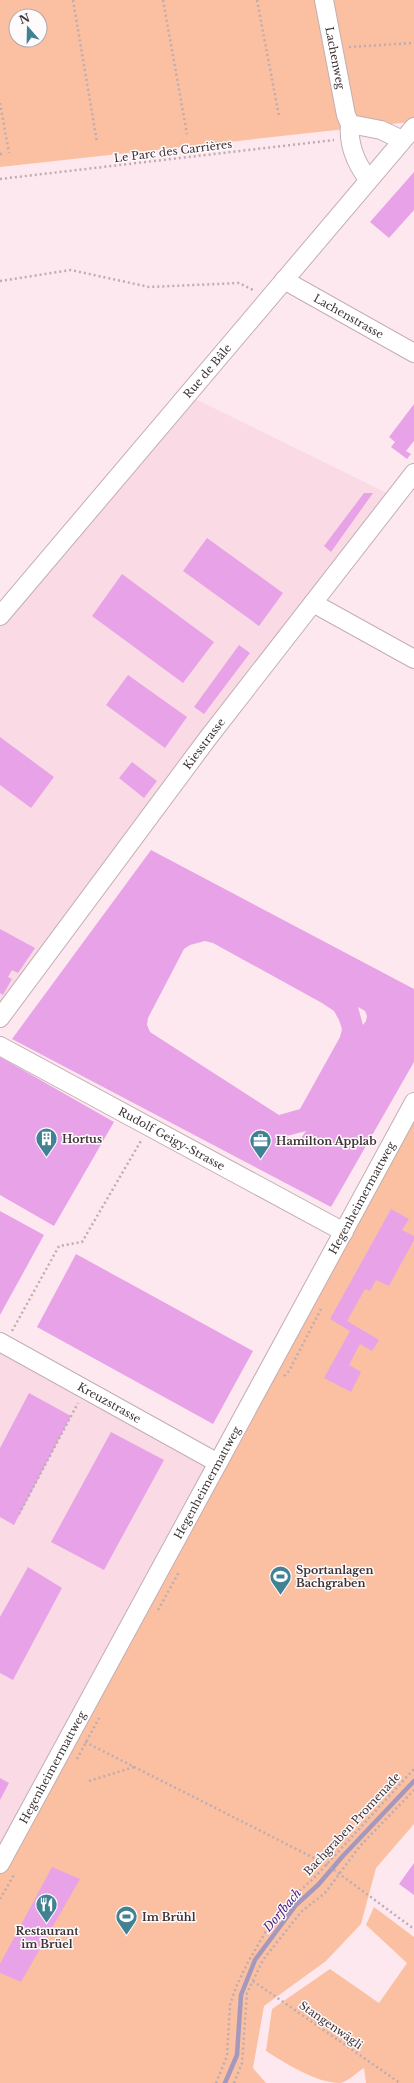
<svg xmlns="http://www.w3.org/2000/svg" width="414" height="2083" font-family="'Libre Baskerville',serif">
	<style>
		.built { fill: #f9dae5 }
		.green { fill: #fac0a1; fill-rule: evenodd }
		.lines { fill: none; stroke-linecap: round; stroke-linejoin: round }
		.stream { stroke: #a698bd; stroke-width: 4.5 }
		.building { fill: #e8a3e8; fill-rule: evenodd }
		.minor-casing { stroke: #c3aeb5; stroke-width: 20 }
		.path { stroke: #bdacb1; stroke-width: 2.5; stroke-dasharray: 2 3; stroke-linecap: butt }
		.minor { stroke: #fff; stroke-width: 18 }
		.labels { text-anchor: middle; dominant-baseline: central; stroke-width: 3; stroke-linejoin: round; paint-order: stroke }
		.street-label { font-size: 11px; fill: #3c3336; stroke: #fffafc }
		.poi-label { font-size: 11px; font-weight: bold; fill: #3c3336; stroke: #fffafc; text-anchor: start }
		.water-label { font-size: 12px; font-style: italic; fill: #491d7e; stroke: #fffafc }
	</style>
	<rect width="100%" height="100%" fill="#fee8ef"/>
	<path class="built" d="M181,392L395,497L0,1018V604Z
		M0,1342L218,1463L0,1864Z"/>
	<path class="green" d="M0,0H414V118L410,122L0,167ZM16,16H40V40H16Z
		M414,1102V1824L376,1868L361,1924L326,1961L264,2006L253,2068L266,2083H0V1864Z
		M374,1907L414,1937V2083H366L364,2068C357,2072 348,2082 340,2083C316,2083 285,2063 266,2051L272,2009L330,1969L379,2003L407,1963L366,1925Z"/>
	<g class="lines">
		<path class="stream" d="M225,2083L237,2055L241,1995L255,1960L296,1905L318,1885L342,1857L414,1781"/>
	</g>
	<path class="building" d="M414,172V210L389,238L370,222Z
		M414,404V441L406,451L411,454L407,459L391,447L395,442L389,437Z
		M364,493H373L331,552L324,546Z
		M207,538L283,593L259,626L183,571Z
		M122,574L214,642L183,683L92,616Z
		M239,645L250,653L204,714L194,707Z
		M128,675L187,717L165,748L106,705Z
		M0,737L54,777L31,808L0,785Z
		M132,762L157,781L144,798L119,778Z
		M151,850L414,989V1062L331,1207L12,1039ZM205,941L213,943L322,1003L334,1011L339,1020L342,1029L340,1037L300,1109L279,1115L150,1032L147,1025L148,1018L184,949L190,945ZM358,1007L365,1011L367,1016L366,1021L363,1025ZM306,1131L301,1138L297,1140H291L287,1136Z
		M0,929L35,948L18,973L12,970L8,977L12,979L3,995L0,993Z
		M0,1057L114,1122L54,1226L0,1195Z
		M391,1209L409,1219L402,1230L414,1236V1240L389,1286L376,1280L370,1291L365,1289L347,1321L379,1340L372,1351L360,1344L349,1365L361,1372L351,1392L324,1378L350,1331L330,1319Z
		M0,1211L44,1235L0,1315Z
		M76,1254L253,1351L213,1424L37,1327Z
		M29,1393L71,1416L14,1525L0,1517V1448Z
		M111,1432L164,1460L104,1570L51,1542Z
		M28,1567L62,1588L13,1680L0,1673V1617Z
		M0,1778L9,1783L0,1800Z
		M414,1863V1895L399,1884Z
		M52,1867L80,1879L21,1982L0,1973V1964Z"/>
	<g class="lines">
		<defs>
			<g id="minor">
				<path id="s1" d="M324,0L346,115L350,124L381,130L402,140"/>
				<path d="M350,124C348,145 355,162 368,179"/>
				<path id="s2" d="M284,280L414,353"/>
				<path d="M313,603L414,659"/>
				<path id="s3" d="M0,616L414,127"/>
				<path id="s4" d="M0,1018L208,738L414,473"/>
				<path id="s5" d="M0,1046L344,1232"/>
				<path id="s6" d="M0,1342L218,1463"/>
				<path id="s7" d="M0,1864L414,1102"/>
			</g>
		</defs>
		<use href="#minor" class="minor-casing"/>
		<path class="path" d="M73,0L97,142
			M163,0L187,134
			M257,0L279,116
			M349,47L414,43
			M0,103L9,153
			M0,154H3
			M0,179L334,140
			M0,281L71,270L149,287L239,283L255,291
			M12,1331L59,1246L82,1242L142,1139
			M284,1376L289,1371L321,1309
			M19,1514L78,1403
			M158,1610L179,1572
			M85,1742L326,1864L414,1929
			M77,1759L99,1718
			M89,1781L134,1767
			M0,1899L15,1873
			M253,1981L400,2083
			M216,2083L227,2056L230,2005L236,1987L247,1964L266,1931L292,1898L316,1876L414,1769
			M234,2083L242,2063L247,1993L263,1960L301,1912L325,1893L360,1846L414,1790"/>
		<use href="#minor" class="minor"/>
	</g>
	<defs>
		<symbol id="building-pin" viewBox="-11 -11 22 30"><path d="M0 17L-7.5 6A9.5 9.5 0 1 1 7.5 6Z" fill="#408293" stroke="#fffafc"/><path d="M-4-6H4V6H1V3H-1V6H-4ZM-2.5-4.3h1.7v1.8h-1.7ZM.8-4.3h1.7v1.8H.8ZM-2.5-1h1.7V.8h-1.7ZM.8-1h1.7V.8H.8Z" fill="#fff"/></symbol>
		<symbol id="office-pin" viewBox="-11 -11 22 30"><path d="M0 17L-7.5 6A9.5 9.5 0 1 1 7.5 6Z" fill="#408293" stroke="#fffafc"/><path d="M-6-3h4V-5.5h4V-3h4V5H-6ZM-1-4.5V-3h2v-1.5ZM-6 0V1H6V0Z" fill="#fff"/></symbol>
		<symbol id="stadium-pin" viewBox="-11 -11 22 30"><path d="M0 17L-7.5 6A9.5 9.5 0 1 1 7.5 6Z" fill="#408293" stroke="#fffafc"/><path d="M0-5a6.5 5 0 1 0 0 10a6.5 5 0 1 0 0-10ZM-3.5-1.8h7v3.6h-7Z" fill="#fff"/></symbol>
		<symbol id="restaurant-pin" viewBox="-11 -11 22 30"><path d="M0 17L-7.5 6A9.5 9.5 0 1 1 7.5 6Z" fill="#408293" stroke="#fffafc"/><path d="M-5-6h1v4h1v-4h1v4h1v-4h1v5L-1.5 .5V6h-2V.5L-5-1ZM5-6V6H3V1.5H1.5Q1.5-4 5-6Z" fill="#fff"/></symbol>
	</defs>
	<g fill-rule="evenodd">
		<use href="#building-pin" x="34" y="1126" width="25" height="34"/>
		<use href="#office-pin" x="248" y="1128" width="25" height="34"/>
		<use href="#stadium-pin" x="268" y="1564" width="25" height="34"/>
		<use href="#restaurant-pin" x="34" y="1892" width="25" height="34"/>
		<use href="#stadium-pin" x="114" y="1904" width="25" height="34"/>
	</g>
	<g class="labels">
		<g class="street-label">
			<text stroke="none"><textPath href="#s1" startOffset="59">Lachenweg</textPath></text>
			<text transform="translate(173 151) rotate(-7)">Le Parc des Carrières</text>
			<text stroke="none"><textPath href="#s2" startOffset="74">Lachenstrasse</textPath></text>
			<text stroke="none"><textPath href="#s3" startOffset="321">Rue de Bâle</textPath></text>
			<text stroke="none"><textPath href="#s4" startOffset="342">Kiesstrasse</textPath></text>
			<text stroke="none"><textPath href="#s5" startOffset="195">Rudolf Geigy-Strasse</textPath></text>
			<text stroke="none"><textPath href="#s7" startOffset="758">Hegenheimermattweg</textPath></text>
			<text stroke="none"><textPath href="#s6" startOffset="125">Kreuzstrasse</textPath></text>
			<text stroke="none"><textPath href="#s7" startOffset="434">Hegenheimermattweg</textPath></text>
			<text stroke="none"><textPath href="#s7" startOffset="110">Hegenheimermattweg</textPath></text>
			<text transform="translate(352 1824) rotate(-47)">Bachgraben Promenade</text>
			<text transform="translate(331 2025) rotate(35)">Stangenwägli</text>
		</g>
		<g class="poi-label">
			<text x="62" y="1139">Hortus</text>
			<text x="276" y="1141">Hamilton Applab</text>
			<text x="296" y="1570">Sportanlagen<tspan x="296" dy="13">Bachgraben</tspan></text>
			<text x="142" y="1917">Im Brühl</text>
			<text x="47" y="1931" text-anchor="middle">Restaurant<tspan x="47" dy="13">im Brüel</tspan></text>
		</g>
		<g class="water-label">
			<text transform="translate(282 1910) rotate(-50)">Dorfbach</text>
		</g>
	</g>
	<g transform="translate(28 28) rotate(340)"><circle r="19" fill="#fffafc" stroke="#b1aaad"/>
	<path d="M0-3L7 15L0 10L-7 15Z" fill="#408293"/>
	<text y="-6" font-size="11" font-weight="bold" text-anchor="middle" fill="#3c3336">N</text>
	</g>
</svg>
